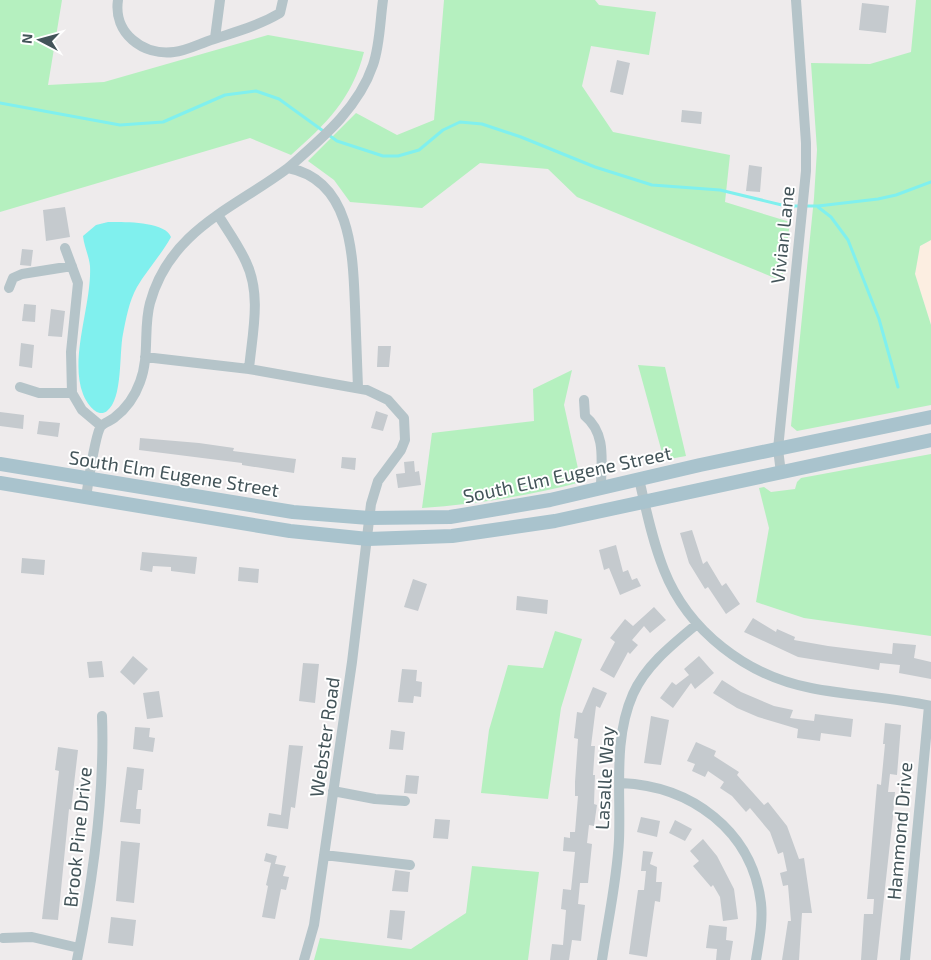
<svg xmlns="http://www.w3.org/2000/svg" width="931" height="960" font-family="'Exo 2',sans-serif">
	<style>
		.commercial { fill: #fceee1 }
		.green { fill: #b5f0bf }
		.water { fill: #80f0ee }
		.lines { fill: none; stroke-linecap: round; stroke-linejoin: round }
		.stream { stroke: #80f0ee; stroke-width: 3 }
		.building { fill: #c5cace }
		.minor { stroke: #b5c4c9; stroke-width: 10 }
		.major { stroke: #a9c3cd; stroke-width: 14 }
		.labels { text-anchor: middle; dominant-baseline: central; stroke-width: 4; stroke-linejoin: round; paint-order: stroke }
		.street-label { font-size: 19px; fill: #435459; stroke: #fff }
	</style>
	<rect width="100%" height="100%" fill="#eeebec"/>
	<path class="commercial" d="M931,240V325L915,274L920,246Z"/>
	<path class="green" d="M0,0H62L48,85L104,82L268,35L364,52C352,99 326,124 291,155L250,138L0,212Z
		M444,0H595L599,5L656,12L649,55L591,46L582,86L613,132L730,155L725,202L790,222L782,281L577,197L548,169L480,163L422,208L350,202L334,180L308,161L356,113L397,135L434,120Z
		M916,0H931V240L920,246L915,274L931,325V405L797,431L791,426L814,198L817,150L811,63L870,64L911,52Z
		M638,365L665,367L686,456L664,460Z
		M572,370L564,405L581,482C528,496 477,504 422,508L432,433L534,421L533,389Z
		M931,454V636L804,618L756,602L769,528L759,488L764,487L771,492L795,489L797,482L801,478Z
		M555,631L582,639L561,708L548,799L481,793L489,730L508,665L543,668Z
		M472,866L539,872L528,960H314L320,938L411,949L466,913Z"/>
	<path class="water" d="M108,222C123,222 165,221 171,237C161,255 147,270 137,287C129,301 126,319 123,334C119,353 123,399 107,411C97,419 86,402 83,394C69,358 92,304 90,266C89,256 84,246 83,236L96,225Z"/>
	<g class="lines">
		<path class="stream" d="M0,103L120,125L163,122L225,95L256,91L279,99L337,141L383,156H398L419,150L443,130L460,122L482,124L521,137L595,167L652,185L720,190L786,206H818L878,199L896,195L931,182
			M818,207L831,217L848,240L879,319L898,387"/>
	</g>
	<path class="building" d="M862,3L889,6L886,33L859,30Z
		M617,60L630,63L623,95L610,92Z
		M682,110L702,112L701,124L681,122Z
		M749,165L762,167L760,192L746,191Z
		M65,207L70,237L46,241L43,210Z
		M22,249L33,250L31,266L20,265Z
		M24,304L36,305L35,322L22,321Z
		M51,309L65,311L62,337L48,336Z
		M21,343L34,345L32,368L19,366Z
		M378,346H391L389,367H377Z
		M376,411L388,415L383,431L371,428Z
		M0,412L24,415L23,429L0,426Z
		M39,421L60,423L58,437L37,434Z
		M140,438L199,443L234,448L233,451L296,459L294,473L242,465V463L139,450Z
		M342,457L356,458L355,470L341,468Z
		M414,461L415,472L419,471L421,485L398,488L396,474L405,473L404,462Z
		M692,530L703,564L707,561L722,586L726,583L740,604L726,614L708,587L705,589L689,563L680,533Z
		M616,545L623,572L628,570L632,580L637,578L641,586L620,595L609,568L604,570L599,550Z
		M142,552L197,557L195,574L171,571V567L153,566L152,572L140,570Z
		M22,558L45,560L44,575L21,573Z
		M239,567L259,569L258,583L238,581Z
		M413,579L427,584L418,611L404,607Z
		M517,596L548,600L547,614L516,610Z
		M654,607L666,620L650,633L644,626L632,640L638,645L630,654L628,652L614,678L600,670L615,642L610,638L625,619L633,626Z
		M753,618L776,632L777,629L795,637L794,640L828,646L892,654L893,643L916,645L914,658L931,662V679L899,673L900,665L880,663L879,670L798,657L744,632Z
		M133,656L148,669L134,685L120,672Z
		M699,656L714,673L695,689L691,683L673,708L660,698L672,682L676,685L689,675L684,669Z
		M102,661L104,677L89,678L87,662Z
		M303,663L319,664L315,703L299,701Z
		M402,669L417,670L416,681L422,682L421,697L414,696L413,703L398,702Z
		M722,680L741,692L774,706L793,710L790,718L814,721L815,714L853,719L851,737L821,733L820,741L797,738L798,729L758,717L737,708L713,693Z
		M593,687L607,693L600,708L596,706L591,746H595L593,775H595L594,804L597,805L594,826L589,825L587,843L592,844L588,883H580L578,904L585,905L581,941L572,940L569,960H550L552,944L563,945L566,910L561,909L563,889L571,890L575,852L563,851L564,837L570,838V832H575L578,796H575V782L578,739L574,738L577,712L582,713Z
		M159,691L163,717L147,719L143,693Z
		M651,716L669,720L661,765L644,763Z
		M885,723L901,725L897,775L890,774L888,792H895L893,816L877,960H861L864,914H873L874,899H867L877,784L881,785L885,744H883Z
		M135,727L150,728L149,737L155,738L153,752L133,749Z
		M391,730L405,732L403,750L389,749Z
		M696,742L716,751L714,756L739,772L737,775L764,805L768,802L787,826L799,859L804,858L812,913H802L799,960H782L788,921H791L788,885L783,886L780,873L787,871L783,852L778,854L770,832L750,808L746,812L732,796L720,788L724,782L708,771L705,777L692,771L695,764L687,761Z
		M289,745L303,746L295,808L291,807L288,829L267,826L269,813L281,815Z
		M58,747L78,750L71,810L69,809L58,920L42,919L59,771L55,770Z
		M127,767L144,769L142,790H138L136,809H141L140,824L120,822Z
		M406,775L419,776L417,794L404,793Z
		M641,817L660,821L657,837L637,832Z
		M435,819L450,820L448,839L433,838Z
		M675,820L692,829L685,841L669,833Z
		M703,839L717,856L734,889L738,919L723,921L720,897L713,885L711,887L693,866L699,861L690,851Z
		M121,841L140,843L134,903L116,901Z
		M643,851L653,852L650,864L657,867L656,882H662L660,902L655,901L647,957L629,954L638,890H644L646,871H641Z
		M266,853L277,856L275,864L264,861Z
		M271,863L286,866L283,876L289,877L286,890L281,889L275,919L262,917L268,886L266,885Z
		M395,870L410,872L408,892L392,891Z
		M390,910L405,911L402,940L387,938Z
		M111,917L136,920L133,946L108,943Z
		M709,925L727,927L726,940L733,941L730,960H716L717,949L706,948Z"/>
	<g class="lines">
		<path class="minor" d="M118,0C113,33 143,56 174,52C186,51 199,44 211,40C235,32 258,26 280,13L283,0
			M215,38L220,0
			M288,168C321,139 358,109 373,65C380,45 380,21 383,0
			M218,215C228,231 239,246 246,262C262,295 252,335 249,369
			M65,248L78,283L71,352L72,393L82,410L101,426
			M9,288L13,278L22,274L72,266
			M145,357L249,369L367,390L388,400L404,418L405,440L401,450L378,481L371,504L352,662L314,925L304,960
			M20,387L39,393H72
			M584,400L585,416C607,434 601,462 601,488
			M781,473L778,449L806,171V143L796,0
			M639,479C646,509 652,540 664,570C688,631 747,676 811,688C851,696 892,697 931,706
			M86,497C88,485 95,434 101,426C104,423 110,421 114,418C126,409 135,396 140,382C150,356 143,328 150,303C170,230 233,209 288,168C352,180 353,256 355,307C356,334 357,361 358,388
			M621,783C691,786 752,830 761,903C763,922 759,941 756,960
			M333,791L375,799L405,801
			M324,855L410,865
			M3,938L32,937L79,948
			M77,960C93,880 105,797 102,716
			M602,960C608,920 617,880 619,840C621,791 613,739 633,694C646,665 673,644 697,624
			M905,960L929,706"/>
		<path class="major" d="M0,464L293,512L369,518L450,517L550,500L700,465L931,417
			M0,483L290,531L368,539L452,536L555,521L931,440"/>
	</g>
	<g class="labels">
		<g class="street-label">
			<text transform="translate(782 235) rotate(-84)">Vivian Lane</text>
			<text transform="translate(174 473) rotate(9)">South Elm Eugene Street</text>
			<text transform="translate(567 474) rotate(-12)">South Elm Eugene Street</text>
			<text transform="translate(324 737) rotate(-82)">Webster Road</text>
			<text transform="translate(604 778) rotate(-87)">Lasalle Way</text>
			<text transform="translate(899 831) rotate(-85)">Hammond Drive</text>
			<text transform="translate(77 837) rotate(-84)">Brook Pine Drive</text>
		</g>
	</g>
	<g transform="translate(40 40) rotate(276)" stroke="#ffffff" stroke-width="4" paint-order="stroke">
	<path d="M0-4L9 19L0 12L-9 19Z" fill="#435459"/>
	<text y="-8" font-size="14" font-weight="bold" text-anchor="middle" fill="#435459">N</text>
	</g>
</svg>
